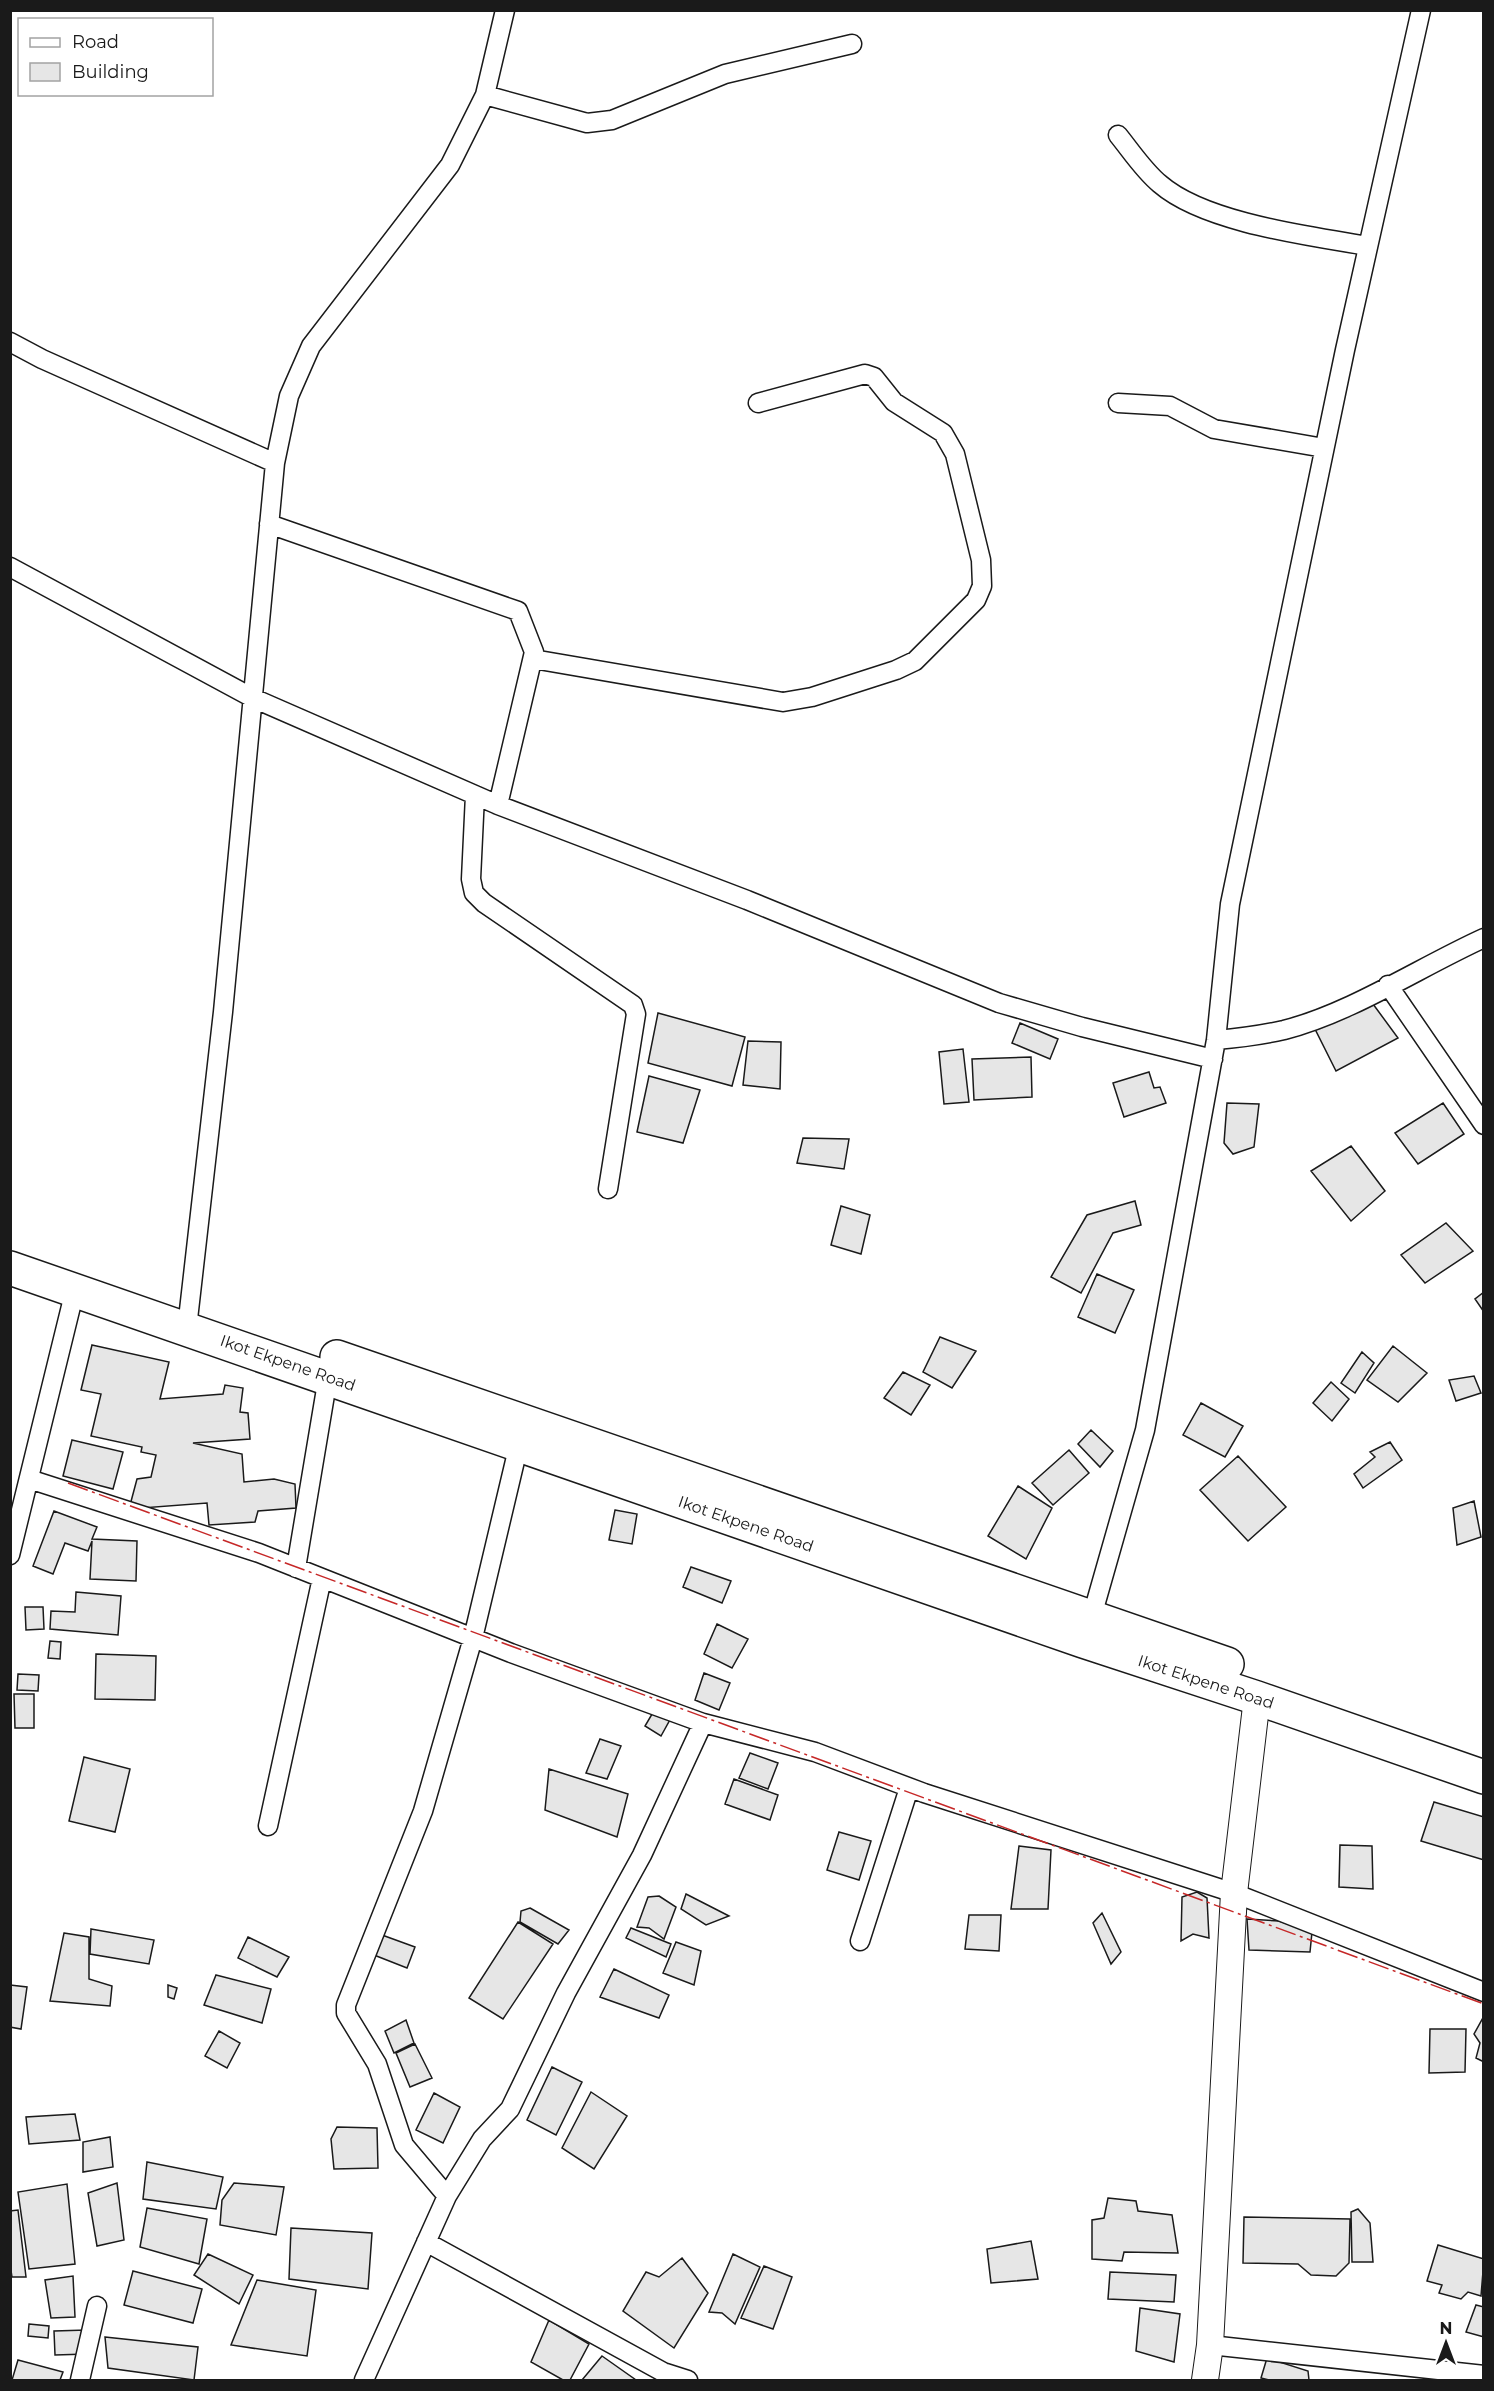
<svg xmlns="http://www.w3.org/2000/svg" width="1494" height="2391" font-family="Montserrat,sans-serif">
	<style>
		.building { fill: #e6e6e6; stroke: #1a1a1a; stroke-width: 1.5 }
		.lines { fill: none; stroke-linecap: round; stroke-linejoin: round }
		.street-casing { stroke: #1a1a1a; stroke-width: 21 }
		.secondary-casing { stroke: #1a1a1a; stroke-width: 28 }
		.highway-casing { stroke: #1a1a1a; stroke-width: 36 }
		.street { stroke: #fff; stroke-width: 18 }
		.secondary { stroke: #fff; stroke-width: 26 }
		.highway { stroke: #fff; stroke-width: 33 }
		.power { stroke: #c62828; stroke-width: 1.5; stroke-dasharray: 21 4.5 3 4.5; stroke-linecap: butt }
		.labels { text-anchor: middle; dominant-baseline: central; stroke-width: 4.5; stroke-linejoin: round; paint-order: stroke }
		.street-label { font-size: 16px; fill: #1a1a1a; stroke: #fff }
	</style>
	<rect width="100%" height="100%" fill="#fff"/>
	<path class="building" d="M1373,1004L1398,1038L1336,1071L1315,1029Z
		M658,1013L745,1037L732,1086L648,1063Z
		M1020,1023L1058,1039L1050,1059L1012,1043Z
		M748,1041L781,1042L780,1089L743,1085Z
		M963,1049L969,1102L944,1104L939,1052Z
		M1031,1057L1032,1097L974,1100L972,1059Z
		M1149,1072L1154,1088L1160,1087L1166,1103L1124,1117L1113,1083Z
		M649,1076L700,1090L683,1143L637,1132Z
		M1227,1103L1259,1104L1254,1147L1233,1154L1224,1143Z
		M1443,1103L1464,1134L1418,1164L1395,1133Z
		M803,1138L849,1139L844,1169L797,1163Z
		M1351,1146L1385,1191L1351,1221L1311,1171Z
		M1135,1201L1141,1225L1113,1233L1081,1293L1051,1277L1087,1215Z
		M841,1206L870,1215L861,1254L831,1245Z
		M1446,1223L1473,1251L1425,1283L1401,1255Z
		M1097,1274L1134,1290L1115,1333L1078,1317Z
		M1484,1292V1312L1475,1299Z
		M940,1337L976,1351L952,1388L923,1372Z
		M92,1345L169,1362L160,1399L223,1394L225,1385L243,1388L240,1412L248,1413L250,1439L193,1443L242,1454L244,1482L274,1479L295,1484L296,1508L258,1511L255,1522L209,1525L207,1503L129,1509L137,1479L151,1477L156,1455L141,1452L142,1447L91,1436L101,1394L81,1390Z
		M1393,1346L1427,1373L1398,1402L1367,1380Z
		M1362,1352L1374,1363L1355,1393L1341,1383Z
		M903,1372L930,1385L911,1415L884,1398Z
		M1474,1376L1481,1393L1456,1401L1449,1380Z
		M1331,1382L1349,1399L1332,1421L1313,1403Z
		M1201,1403L1243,1426L1225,1457L1183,1435Z
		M1091,1430L1113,1451L1100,1467L1078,1444Z
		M72,1440L123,1452L113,1489L63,1476Z
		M1390,1442L1402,1460L1363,1488L1354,1474L1375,1457L1370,1452Z
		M1069,1450L1089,1473L1053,1505L1032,1483Z
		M1238,1456L1286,1507L1248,1541L1200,1490Z
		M1018,1486L1052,1508L1026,1559L988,1536Z
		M1474,1501L1481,1537L1457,1545L1453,1508Z
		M615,1510L637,1514L632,1544L609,1540Z
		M54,1511L97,1527L92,1539L137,1541L136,1581L90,1579L92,1541L88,1551L65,1543L53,1574L33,1566Z
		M691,1567L731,1581L722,1603L683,1587Z
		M76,1592L121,1596L118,1635L50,1629L51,1611L75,1612Z
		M25,1607H43L44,1629L26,1630Z
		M717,1624L748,1639L732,1668L704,1654Z
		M50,1641L61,1642L60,1659L48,1658Z
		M96,1654L156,1656L155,1700L95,1699Z
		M704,1673L730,1683L719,1710L695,1700Z
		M18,1674L39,1675L38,1691L17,1690Z
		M14,1694H34V1728H15Z
		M655,1709L672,1716L661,1736L645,1726Z
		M600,1739L621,1746L607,1779L586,1773Z
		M750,1753L778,1763L768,1789L739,1778Z
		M84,1757L130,1769L115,1832L69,1821Z
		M549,1769L628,1794L617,1837L545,1810Z
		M734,1779L778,1795L770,1820L725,1804Z
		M1434,1802L1484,1817V1860L1421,1841Z
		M839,1832L871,1841L859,1880L827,1870Z
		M1340,1845L1372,1846L1373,1889L1339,1887Z
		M1019,1846L1051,1850L1048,1909H1011Z
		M1197,1892L1207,1898L1209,1938L1193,1934L1181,1941L1182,1897Z
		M686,1894L729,1916L706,1925L681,1909Z
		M659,1896L676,1907L664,1939L649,1928L637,1927L648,1897Z
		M530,1908L569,1930L558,1944L520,1922L521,1911Z
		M1102,1913L1121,1952L1111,1964L1093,1923Z
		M969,1915H1001L999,1951L965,1949Z
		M1247,1919L1279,1921L1312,1932L1310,1952L1249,1950Z
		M518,1922L553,1944L503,2019L469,1998Z
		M631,1928L671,1944L666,1957L626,1938Z
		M91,1929L154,1940L149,1964L90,1954Z
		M64,1933L89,1937V1979L112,1986L110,2006L50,2001Z
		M382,1935L415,1947L407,1968L374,1955Z
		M248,1937L289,1957L277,1977L238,1958Z
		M676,1942L701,1951L694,1985L663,1973Z
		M614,1969L669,1995L659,2018L600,1997Z
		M216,1975L271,1989L262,2023L204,2005Z
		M10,1985L27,1987L21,2029L10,2027Z
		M168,1985L177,1988L174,1999L168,1997Z
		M1484,2016V2062L1476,2058L1480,2043L1474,2034Z
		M406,2020L414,2043L394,2053L385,2031Z
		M1430,2029H1466L1465,2072L1429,2073Z
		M219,2031L240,2043L227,2068L205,2056Z
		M415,2044L432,2078L410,2087L396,2053Z
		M552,2067L582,2082L556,2135L527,2120Z
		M591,2092L627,2116L594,2169L562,2148Z
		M434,2093L460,2107L443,2143L416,2130Z
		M75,2114L80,2140L29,2144L26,2117Z
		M337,2127L377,2128L378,2168L334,2169L331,2139Z
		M110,2137L113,2167L83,2172V2142Z
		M147,2162L223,2177L216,2209L143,2199Z
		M117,2183L124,2240L97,2246L88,2193Z
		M234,2183L284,2187L276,2235L220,2225L222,2200Z
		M67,2184L75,2264L29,2269L18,2192Z
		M1108,2198L1136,2201L1138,2211L1172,2215L1178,2253L1124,2252L1122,2261L1092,2259V2220L1104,2218Z
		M147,2208L207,2219L199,2264L140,2247Z
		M1358,2209L1370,2223L1373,2262H1352L1351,2212Z
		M18,2210L26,2277H12L10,2264V2211Z
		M1244,2217L1350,2219L1349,2263L1336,2276L1311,2275L1298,2264L1243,2263Z
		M291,2228L372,2233L368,2289L289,2279Z
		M1031,2241L1038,2279L991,2283L987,2249Z
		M1438,2245L1484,2259L1481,2296L1468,2292L1461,2299L1439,2293L1442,2285L1427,2281Z
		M208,2254L253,2275L239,2304L194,2275Z
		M733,2254L760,2267L735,2324L722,2313L709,2312Z
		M682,2258L708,2293L674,2348L623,2311L646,2272L659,2277Z
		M764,2266L792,2277L773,2329L741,2318Z
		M133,2271L202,2289L193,2323L124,2305Z
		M1110,2272L1176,2275L1174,2302L1108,2299Z
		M73,2276L75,2317L51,2318L45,2280Z
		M257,2280L316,2290L307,2356L231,2345Z
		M1476,2305L1484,2307V2337L1466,2332Z
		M1140,2308L1180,2314L1174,2362L1136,2351Z
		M549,2320L589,2344L570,2380H563L531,2362Z
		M29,2324L49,2326L48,2338L28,2336Z
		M87,2330V2354L55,2355L54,2331Z
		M105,2337L198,2347L194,2380L108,2368Z
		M602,2356L636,2380H582Z
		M1267,2358L1308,2371L1309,2380H1269L1261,2378Z
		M18,2360L63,2372L60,2380H12Z"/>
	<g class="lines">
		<defs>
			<path id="street" d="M485,95L587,123L612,120L725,74L852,44
				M1118,135C1131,151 1144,171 1160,184C1205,223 1310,236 1368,246
				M10,342L42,359L275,463
				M1118,403L1170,406L1214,429L1324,448
				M269,524L518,611L534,652L498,805
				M10,567L253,698L498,805L747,900L999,1003L1082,1027L1213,1059
				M533,659L783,702L812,697L896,670L915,661L976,600L982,586L981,560L955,454L943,433L894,402L874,377L865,374L758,403
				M475,795L471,879L474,893L484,903L633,1005L636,1014L608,1189
				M1388,985L1484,1125
				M1216,1040C1239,1038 1262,1035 1284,1030C1351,1013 1420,967 1484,938
				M187,1328L223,1012L275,463L289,396L311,346L450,165L485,95L505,10
				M29,1479L259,1553L511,1653L703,1723L815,1752L924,1793L1234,1893L1484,1992
				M10,1555L75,1290
				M296,1568L329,1371
				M1090,1623L1145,1430L1216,1040L1230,904L1345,350L1421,10
				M268,1826L322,1578
				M860,1941L909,1788
				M447,2196L404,2145L377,2064L346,2013V2005L423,1811L473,1638L519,1444
				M426,2242L663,2372L688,2380
				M1210,2345L1484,2375
				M80,2380L97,2306
				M364,2380L447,2196L482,2139L510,2109L566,1993L642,1855L703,1723"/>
			<path id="secondary" d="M1205,2380L1210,2345L1234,1893L1257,1698"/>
			<path id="highway" d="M10,1268L1083,1641L1257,1698L1484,1777
				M337,1357L1227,1664"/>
		</defs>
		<use href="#street" class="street-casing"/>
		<use href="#secondary" class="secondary-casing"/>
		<use href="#highway" class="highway-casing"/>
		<use href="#street" class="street"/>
		<use href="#secondary" class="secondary"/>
		<use href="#highway" class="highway"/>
		<path class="power" d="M68,1483L1484,2004"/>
	</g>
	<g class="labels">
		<g class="street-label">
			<text transform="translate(288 1363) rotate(19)">Ikot Ekpene Road</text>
			<text transform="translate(746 1524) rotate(19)">Ikot Ekpene Road</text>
			<text transform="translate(1206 1682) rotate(18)">Ikot Ekpene Road</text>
		</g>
	</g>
	<rect width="1494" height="2391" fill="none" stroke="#1a1a1a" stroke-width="24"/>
	<rect x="18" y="18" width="195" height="78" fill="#ffffff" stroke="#a3a3a3" stroke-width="1.5"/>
	<rect x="30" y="38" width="30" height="9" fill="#ffffff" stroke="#a3a3a3" stroke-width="1.5"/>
	<text x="72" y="48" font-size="18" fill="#1a1a1a">Road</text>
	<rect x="30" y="63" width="30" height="18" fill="#e6e6e6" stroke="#a3a3a3" stroke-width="1.5"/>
	<text x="72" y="78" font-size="18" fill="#1a1a1a">Building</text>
	<g transform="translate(1446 2343)" stroke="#ffffff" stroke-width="4.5" paint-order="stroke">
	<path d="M0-4.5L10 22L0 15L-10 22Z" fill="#1a1a1a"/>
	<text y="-9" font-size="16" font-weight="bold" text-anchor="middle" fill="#1a1a1a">N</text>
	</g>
</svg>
